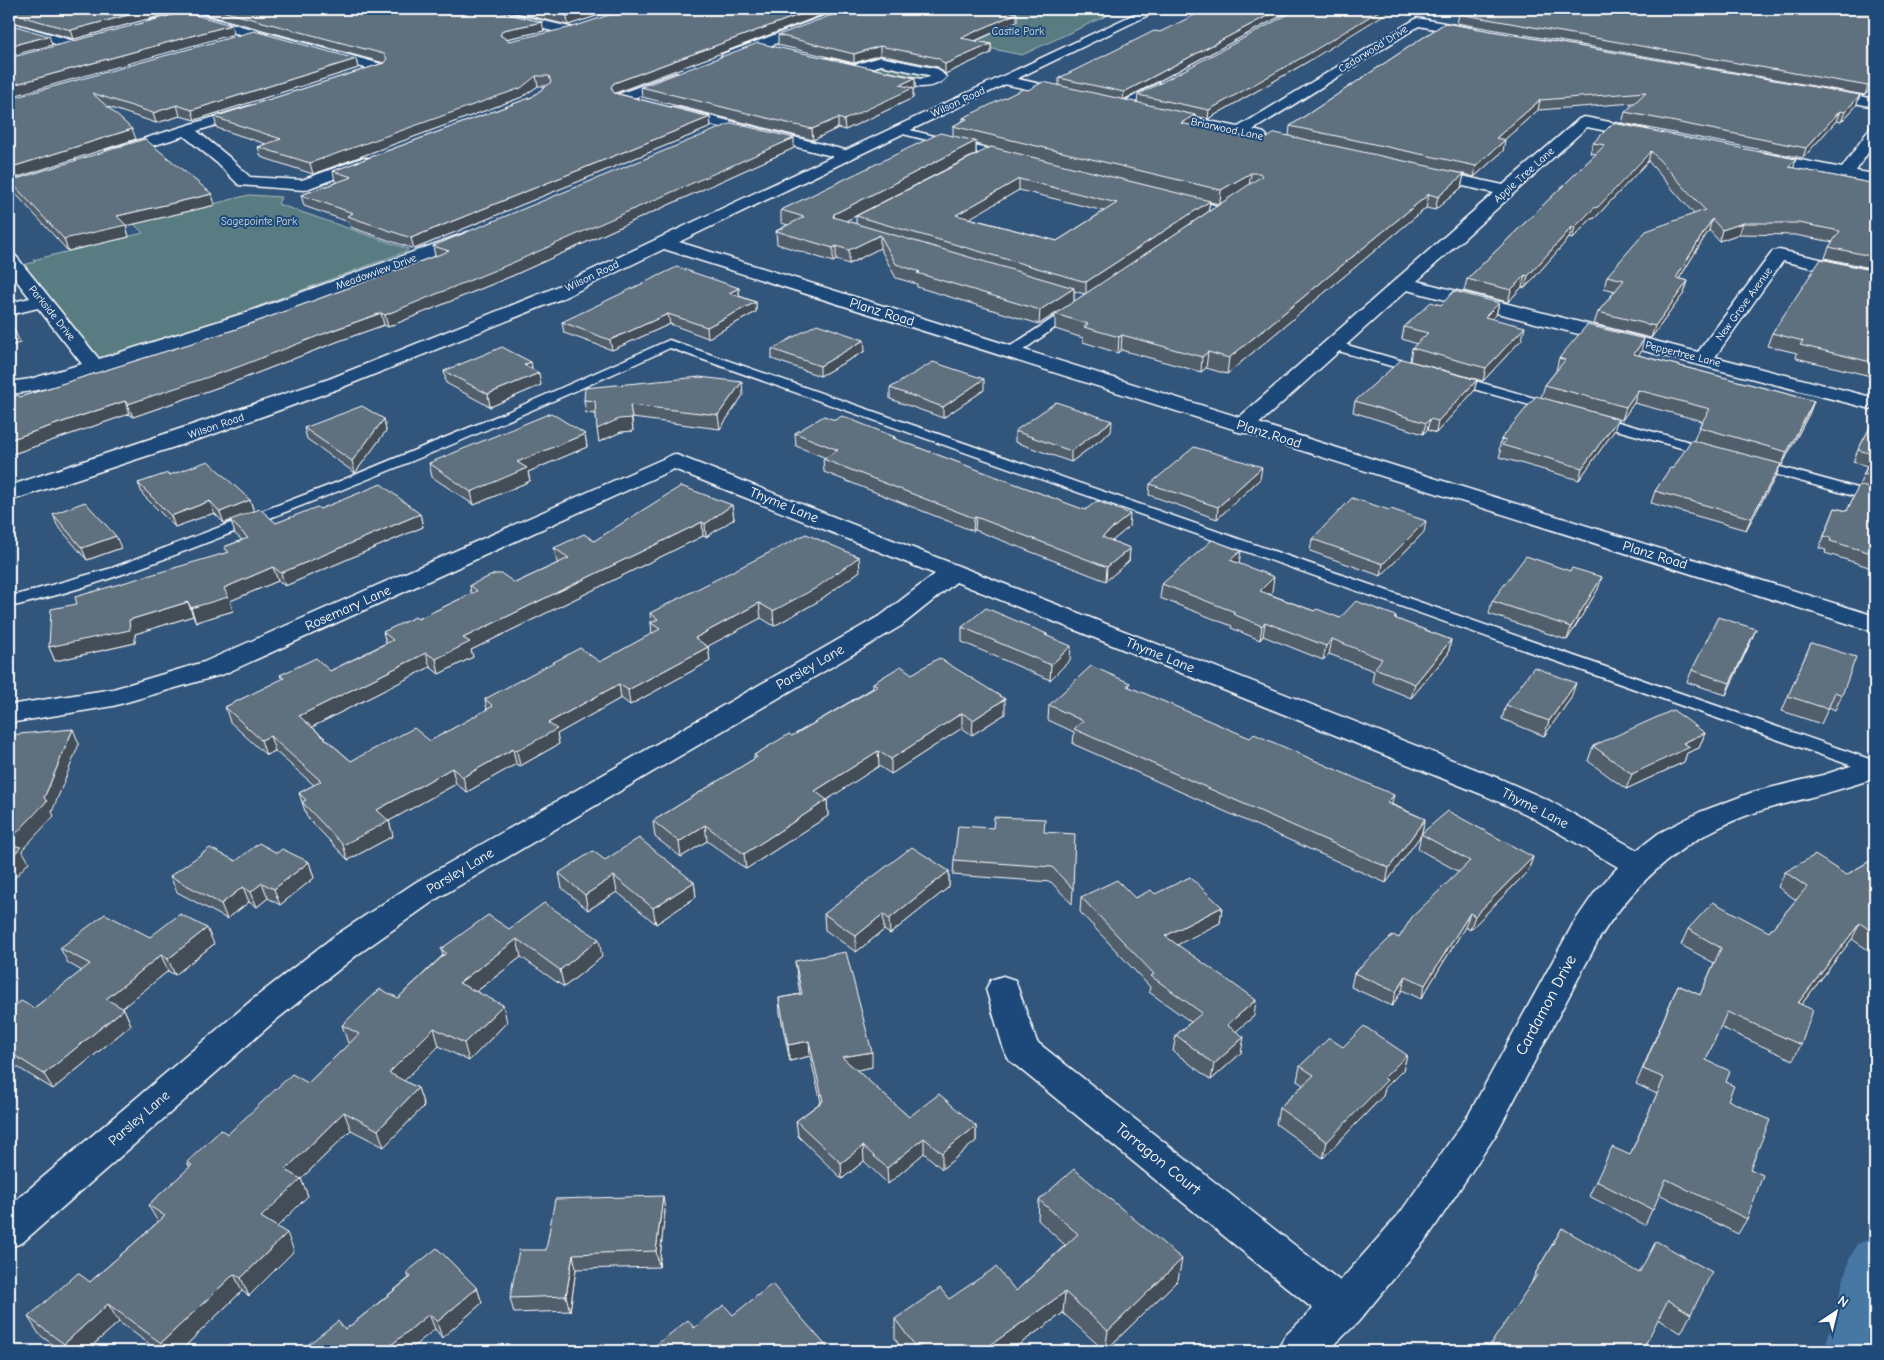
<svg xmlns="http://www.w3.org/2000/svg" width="1884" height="1360" font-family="'Comic Neue',sans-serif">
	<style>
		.green { fill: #587c81; stroke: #acbec0 }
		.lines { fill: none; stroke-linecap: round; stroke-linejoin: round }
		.canal { fill: #4678a3; fill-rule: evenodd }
		.lane-casing { stroke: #fff; stroke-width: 3 }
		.street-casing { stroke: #fff; stroke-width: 3 }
		.secondary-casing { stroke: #fff; stroke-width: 3 }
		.lane { fill: #1f4a7a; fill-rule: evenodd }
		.street { fill: #1f4a7a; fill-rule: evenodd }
		.secondary { fill: #1f4a7a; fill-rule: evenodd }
		.wall { fill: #515f6d; stroke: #fff; fill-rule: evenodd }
		.shaded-wall { fill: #424e59; stroke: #fff }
		.building { fill: #5e6f7f; stroke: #fff; fill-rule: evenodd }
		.labels { text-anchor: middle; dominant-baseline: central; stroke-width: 4; stroke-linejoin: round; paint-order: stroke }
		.far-park-label { font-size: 11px; fill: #d5dee0; stroke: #1f4a7a }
		.far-street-label { font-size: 11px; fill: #fff; stroke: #1f4a7a }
		.street-label { font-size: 14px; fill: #fff; stroke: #1f4a7a }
		.near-street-label { font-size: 16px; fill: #fff; stroke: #1f4a7a }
	</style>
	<rect width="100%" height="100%" fill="#32557c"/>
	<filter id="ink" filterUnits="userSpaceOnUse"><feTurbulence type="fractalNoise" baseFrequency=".02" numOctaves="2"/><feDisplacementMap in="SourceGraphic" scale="10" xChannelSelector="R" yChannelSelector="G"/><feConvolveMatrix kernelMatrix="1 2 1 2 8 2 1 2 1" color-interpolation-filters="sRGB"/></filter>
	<g filter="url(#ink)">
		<path class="green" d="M981,9H1121L1022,55L926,35Z
			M884,65L932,74L929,81L874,69Z
			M249,195L281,197L278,204L408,249L407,251L95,367L15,267L35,262L33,260L143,233L134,224Z"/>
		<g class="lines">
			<path class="canal" d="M1875,1237V1351H1824L1849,1260L1857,1244Z"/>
			<defs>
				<path id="lane" d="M1158,83L1163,86L1161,88L1124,108L1116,106Z
					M898,127L1011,155L1012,157L1007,160L895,132L893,130Z
					M1185,198L1226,208L1227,210L1212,221H1204V217L1213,211L1181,203V199Z
					M1075,304L1079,305L1081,308L1079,311L1016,355H1006L1005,352L1006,349Z
					M669,340L1875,761V774L670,348C531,412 391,472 249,526C170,557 91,589 9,607V597L112,568L333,484L507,412Z
					M1333,341L1424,367L1426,370L1419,374L1328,348L1327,345L1328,342Z
					M1454,375L1559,405L1561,408L1554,412L1449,382L1447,379Z
					M1593,415L1715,449L1717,452L1710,456L1588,422L1586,419L1588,416Z
					M1755,460L1875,493V502L1750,467L1748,464Z"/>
				<path id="street" d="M471,9H492L574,28L576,31L569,35L473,12Z
					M843,9H879L860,18L850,15L733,60H723L721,57L723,54Z
					M196,14L385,65L387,68L380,72L191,21L190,18Z
					M1417,18L1477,29L1484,33L1477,37L1419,26L1253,130L1264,133L1267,136L1259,141L1157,118L1150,114L1157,110L1238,127Z
					M9,22L77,42L79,45L72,49L9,30Z
					M880,57L938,69L946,77C941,84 930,87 921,87C913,87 875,80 871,75L878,71L921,79L930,77L928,75L881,65L855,73L822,65L820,62L827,58L854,65Z
					M676,73L683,77L681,80L626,101H616L614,98L616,95Z
					M1005,76L1076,92L1078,95L1071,99L1000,83L998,80Z
					M1823,89L1875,99V107L1818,96L1816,93Z
					M250,106L255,107L257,110L255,113L197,131L229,157L250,177L302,180L362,158H374L376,161L374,164L304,190L239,185L217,163L184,136L113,158L105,153L107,150Z
					M674,107L853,152L855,155L847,160L669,114L667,111L669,108Z
					M1584,117L1646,129L1654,134L1646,139L1587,127L1417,281L1698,352L1773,251L1779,250L1875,271V283L1783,261L1715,357L1875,398V410L1407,290L1251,431L1243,433L1235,431L1232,426L1235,421L1494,193L1419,176L1417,173L1419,170L1425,168L1503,185L1579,119Z
					M1875,126V142L1856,171L1875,174V184L1759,162L1751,157L1759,152L1842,168L1870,128Z
					M468,232L474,233L477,237L474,241C371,281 268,319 163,353C113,369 61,389 9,394V382L30,379L82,364L38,308L9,315V303L30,298L9,271V254L15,255L99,359L245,313Z
					M674,454L1503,780L1548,800L1637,850L1659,833L1700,812L1753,792L1823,775L1875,758V778C1841,790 1807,798 1773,807C1697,828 1640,873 1599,939L1495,1136L1428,1237L1358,1322L1328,1351H1278L1284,1337L1313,1309L1009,1060L1004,1050L986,989L991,980L1003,976L1015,980L1037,1042L1340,1281L1400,1213L1469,1114L1573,924L1595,892L1618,867L1526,814L1481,794L956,582L901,626L438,898L357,955L276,1020L23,1242L9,1248V1206L252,1000L333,937L416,882L883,614L935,574L674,469L224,674L113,706L9,723V705L113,689L204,662Z"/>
				<path id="secondary" d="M196,9H216L214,12L154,28L148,24L149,21Z
					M1145,9H1161L679,242L1875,616V632L664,249L561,299L343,387L211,435L9,501V486L329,379L547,291Z"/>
			</defs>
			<use href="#lane" class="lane-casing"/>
			<use href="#street" class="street-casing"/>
			<use href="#secondary" class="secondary-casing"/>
			<use href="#lane" class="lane"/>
			<use href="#street" class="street"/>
			<use href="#secondary" class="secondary"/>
		</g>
		<path class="wall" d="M9,9H185L74,39L9,21Z
			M207,9H487L544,31L506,39L509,41L838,9L615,93L710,117L711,127L414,249L350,227L349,222L304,206L301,195L337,182L335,181L333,171L532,97L546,86H538L522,97L313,174L261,157L258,147L266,144L217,128L214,117L384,63L208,15Z
			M499,9H618L568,25Z
			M1294,9L1124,100L1137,103L1138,95L1309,61L1208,119L1195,116L1194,126L1263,141L1289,136L1290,126L1445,23L1860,95L1856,106L1841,122L1836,121L1803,158L1622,123L1625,112L1634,103L1538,110L1504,140L1503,151L1474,177L1464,174L1461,188L1435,210L1426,208L1227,374L1206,368L1201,372L1121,350L1118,353L1083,342V338L1055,329V314L1039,324L917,287V284L896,278L880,248L849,264L836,260L833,262L777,244L776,231L788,225L781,223V210L953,136V126L963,121V118L1028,90L1059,86V78L1160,32ZM976,144L991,148L856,216V224L846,221L976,154ZM1019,190L1104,211L1057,241L969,218ZM1210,202L1220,204L1208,212ZM1074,291L1085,294L1074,302Z
			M1875,9V85H1874L1865,95L1457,23L1459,14Z
			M861,11L1017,22L976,41L991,44V53L945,74L938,67L880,55L854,63L778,45V35Z
			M356,59L358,68L195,120L180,116L156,123L108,107L136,139L9,180V99Z
			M915,78V88L913,89V98L845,130L838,128L813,140L642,97L641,87Z
			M1593,143L1796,159L1793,168L1875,184V269L1825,258L1829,247L1833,242L1795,235L1739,234L1719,241L1709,230L1679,279L1688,281L1684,293L1651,338L1594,324L1598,312L1615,291L1604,288L1607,276L1694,214L1648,161L1595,218L1591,219L1572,239L1569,238L1525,288L1522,287L1508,302L1464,291L1467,279L1596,154L1590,153Z
			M794,148L512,276L388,327L384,325L339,341L242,379L133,417L129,414L10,455H9V398L20,397L234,330L435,256L433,246Z
			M10,181L215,205L126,226L129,237L68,251L14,192Z
			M1875,271V377L1796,358L1797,353L1767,346L1772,333Z
			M739,288V296L756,302V312L708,338L670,324L612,350L564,333L562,322Z
			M1499,303L1496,315L1492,318L1522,339L1483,381L1410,361L1412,348L1417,344L1402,339L1404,327L1441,305Z
			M772,349L865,351L820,376L772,359Z
			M1641,352L1638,355L1814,401L1809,414L1782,465H1780L1776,476L1746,530L1651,503L1655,491L1694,440L1699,427L1702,421L1634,403L1622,420L1541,398L1545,385L1556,371L1559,358Z
			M531,362L532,369L541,385L490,407L446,383L444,371Z
			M1477,380L1474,391L1436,433L1427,430L1423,434L1353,412L1355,401Z
			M890,388L984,390L943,418L890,399Z
			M743,395L720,429L632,418L633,431L621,432L599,442L596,414L586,413L584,400Z
			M1875,418V569L1825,553L1826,550L1819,548L1835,508L1847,511L1859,486L1867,466L1853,462L1858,450Z
			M384,419L386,431L355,473L307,439L304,428Z
			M835,420L895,437V439L1129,527L1112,541L1130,548L1129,561L1106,581L975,530L973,531L824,472L823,459L826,458L796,446L795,433Z
			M1015,431L1111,432L1071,462L1015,442Z
			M1614,431L1579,480L1499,457L1501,451H1499L1501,439Z
			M585,434L587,447L528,472L530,481L474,505L432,477L429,463Z
			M170,475L250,500L254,511L276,523L320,509L420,514L423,527L285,586L278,581L230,601L233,611L196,622L193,616L135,634V643L55,661L49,647L77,604L226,553L224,547L242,540L235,534L231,521L224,523L214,513L175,527L143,495L138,483Z
			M1260,479L1217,519L1149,495L1150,484Z
			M732,505L734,519L706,537L703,536L471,650L473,657L439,674L430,667L312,727L351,761L430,741L487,710L485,699L600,662L652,634L650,613L860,571L817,602L774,626L761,618L708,646L710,661L630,705L621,698L557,734L559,744L520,766L516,764L467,792L456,784L389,821L393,836L348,860L307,817L299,793L314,785L275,751L266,755L230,722L225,707L282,680L280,675L330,671L386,643L383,632L418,619L471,594L470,585L515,583L558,563L557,562L554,548L594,541Z
			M53,514L121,548L87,560L57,525Z
			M1424,532L1381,576L1310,551L1312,539Z
			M1239,564L1272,591L1269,594L1314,611L1340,618L1396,616V619L1451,640L1448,654L1411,698L1372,682L1374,671L1329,654L1323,660L1263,636L1260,640L1231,628L1232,626L1160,598L1162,584Z
			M1598,589L1567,640L1489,614L1492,601Z
			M962,627L1047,634V636L1070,660L1050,680L962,642Z
			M1751,641L1726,695L1687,682L1692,670Z
			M1811,643L1842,695L1835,710L1829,707L1821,724L1782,711Z
			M912,674L1005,714L972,735L962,728L891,774L879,766L826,800H827L828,816L746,869L707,841L681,857L655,837L653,821L754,759V755L792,736L873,688V683Z
			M1130,683L1129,687L1425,819L1421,835L1386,883L1073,744L1074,732L1048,720L1049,705Z
			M1571,698L1544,736L1502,719L1506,705Z
			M1705,733L1699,748L1687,753L1684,762L1626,789L1588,761L1593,746Z
			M1045,832L1073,889L1072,904L1051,882L953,875L954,860Z
			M1421,834L1533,857L1528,871L1470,930L1465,927L1421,999L1402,990L1392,1006L1351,987L1354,973L1399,938L1459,872L1418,849Z
			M277,853L309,862L314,878L280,905L268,898L257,907L249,902L227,919L177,892L170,876L236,861Z
			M1875,858V946L1868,950L1852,939L1801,1005V1045L1793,1060L1720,1027L1706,1060L1726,1082L1728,1100L1750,1169L1747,1219L1738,1234L1659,1194L1645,1225L1589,1196L1596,1181L1630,1155L1657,1094L1636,1084L1678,985L1700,995L1714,963L1681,945L1688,929L1769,932L1796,900L1778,887L1785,872L1846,875Z
			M605,860L694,882L696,897L656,924L617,892L588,910L562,888L559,873Z
			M949,871V887L890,934L884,930L856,952L825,930L824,914Z
			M1155,894L1222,907L1220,923L1177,944L1254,1016L1236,1031L1241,1053L1211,1080L1173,1051L1176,1035L1191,1022L1149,992L1150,987L1080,912L1081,897L1135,898Z
			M509,929L602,957L564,987L521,957L476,992L507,1022L469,1061L439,1046L404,1081L418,1088L424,1106L384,1147L351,1130L301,1179L308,1196L277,1227L294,1251L249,1296L242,1291L180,1351H159L119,1322L86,1351H61L39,1334L28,1317L90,1282L158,1222L148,1205L190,1168L187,1162L308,1083L350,1043H348L342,1025L398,998L443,955L441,949Z
			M150,937L214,944L175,975L168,971L122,1008L124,1009L131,1025L53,1089L9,1062V1010L34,1008L82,971L68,963L60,948Z
			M795,961L872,1067L856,1070L909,1117L976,1126V1141L942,1169L924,1153L888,1184L864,1161L842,1179L798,1136L796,1121L821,1102L810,1056L790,1061L780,1013L779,998L800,994L797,976Z
			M1343,1047L1407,1055L1403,1070L1385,1088L1383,1096L1323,1158L1276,1124L1279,1108L1303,1085L1297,1081L1300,1066Z
			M1039,1200L1178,1280L1105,1351L1063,1313L1010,1351H904L895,1339V1319L949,1299L1016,1291L1065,1245L1038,1220Z
			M665,1211L659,1267L576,1269L570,1311L514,1313L510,1298L546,1250Z
			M1562,1228L1691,1314L1681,1333L1658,1319L1531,1284L1535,1274Z
			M407,1272L477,1288L482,1303L442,1338L435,1329L345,1330L409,1278Z"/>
		<path class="shaded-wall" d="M151,9H191H185L74,39L71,30Z
			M589,9H618L568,25L567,16Z
			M815,9H838L615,93L612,97L611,87L614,83Z
			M1280,9H1294L1123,100L1124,92Z
			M1382,9H1393L1309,61L1208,119L1209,110Z
			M1017,13V22L961,47V38Z
			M542,22L544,31L505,39L500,35L503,30Z
			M231,25L234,34L9,97V86Z
			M49,36L52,45L9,56V46Z
			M991,44V53L945,74V64Z
			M880,46V55L854,63V54Z
			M356,59L358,68L195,120L192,110Z
			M536,76L538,86L522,97L313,174L310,163Z
			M915,78V88L913,89V98L845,130L844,120L900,85Z
			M1875,78L1874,85L1865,95L1868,86Z
			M1860,95L1856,106L1841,122L1845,112Z
			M1540,100L1538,110L1494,149L1496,138Z
			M177,105L180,116L156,123L153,113Z
			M1840,111L1836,121L1803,158L1806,148Z
			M1195,115L1193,128L1181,123Z
			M710,117L711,127L414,249L411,238Z
			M838,118V128L813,140L812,129Z
			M132,129L136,139L9,180V168Z
			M794,138V148L512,276L388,327L385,315Z
			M1505,140L1503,151L1474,177L1476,166Z
			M976,141V154L834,227V214Z
			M1651,151L1648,161L1595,218L1591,219L1572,239L1575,227Z
			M1796,159L1793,170L1789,167Z
			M1251,173L1249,186L1220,204L1221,190Z
			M1464,174L1461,188L1435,210L1438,197Z
			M1019,179V190L956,226V215Z
			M212,194L215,205L126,226L129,237L68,251L64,239L117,216Z
			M1429,194L1426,208L1227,374L1229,358Z
			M1210,201L1208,212L1086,294V282Z
			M1712,219L1709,230L1672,290L1676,278Z
			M1743,223L1739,234L1719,241L1722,230Z
			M1572,227L1569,238L1525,288L1528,276Z
			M880,235V248L849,264V250Z
			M836,246V260L833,262V248Z
			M1525,275L1522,287L1508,302L1511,290Z
			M1688,281L1684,293L1651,338L1655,326Z
			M739,288V299L729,293Z
			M1074,288V302L1039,324L1040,310Z
			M756,302V312L708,338L707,327Z
			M1499,303L1496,315L1483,329L1485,317Z
			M381,313L384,325L339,341L242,379L133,417L128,404Z
			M668,314L670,324L612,350L610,340Z
			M1525,327L1522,339L1483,381L1486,368Z
			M15,331L20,343L9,346V333Z
			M1122,335L1121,350L1118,353L1119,337Z
			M1644,339L1641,352L1630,367L1634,354Z
			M864,340L865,351L820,376V366Z
			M1208,352L1206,368L1201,372L1202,357Z
			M531,362L533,375L524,365Z
			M539,373L541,385L490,407L488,394Z
			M984,379V390L943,418V407Z
			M1477,380L1474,391L1436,433L1438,421Z
			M742,382L743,395L720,429L718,415Z
			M1638,390L1634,403L1622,420L1626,407Z
			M125,401L129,414L10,455L9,453V440Z
			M1814,401L1809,414L1782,465L1787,452Z
			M630,405L633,431L621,432L599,442L597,429Z
			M384,419L386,431L355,473L352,461Z
			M1430,419L1427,430L1423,434L1426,423Z
			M1618,419L1614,431L1579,480L1582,468Z
			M1112,421L1111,432L1071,462V451Z
			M585,434L587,447L528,472L530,481L474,505L471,492L517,462Z
			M1781,464L1776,476L1746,530L1751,518Z
			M1262,467L1260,479L1217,519L1218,507Z
			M250,500L254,512L224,523L220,512Z
			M210,501L214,513L175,527L171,516Z
			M732,505L734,519L706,537L705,524Z
			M420,514L423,527L285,586L281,573Z
			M1130,514L1129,527L1101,550L1102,537Z
			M976,517L975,530L973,531L974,518Z
			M1426,521L1424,532L1381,576L1383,564Z
			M702,522L703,536L471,650L473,657L439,674L436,659L463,638Z
			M116,536L121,548L87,560L82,548Z
			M1130,548L1129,561L1106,581L1107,567Z
			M1241,551L1239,564L1230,560Z
			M859,557L860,571L817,602L774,626L773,611Z
			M273,567L278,581L230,601L233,611L196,622L191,608L224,588Z
			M1274,577L1272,591L1258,605L1260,591Z
			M1602,577L1598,589L1567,640L1571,627Z
			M188,602L193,616L135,634V643L55,661L49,647L129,620Z
			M759,603L761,618L697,652L695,638Z
			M1265,622L1263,636L1260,640L1262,626Z
			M1756,629L1751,641L1726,695L1730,683Z
			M1332,639L1329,654L1323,660L1326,646Z
			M1451,640L1448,654L1411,698L1415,684Z
			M1071,646L1070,660L1050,680L1051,665Z
			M708,647L710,661L630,705L628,690Z
			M426,653L430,667L304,731L299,716Z
			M1576,683L1571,698L1544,736L1549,721Z
			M619,684L621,698L557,734L559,744L520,766L517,751L548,723Z
			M1005,699V714L972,735L973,720Z
			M962,713V728L891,774V759Z
			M73,729L79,744L52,812L54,816L22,850L29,862L9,884V841L44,798Z
			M1705,733L1699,748L1687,753L1684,762L1626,789L1632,774L1683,743Z
			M270,736L275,751L266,755L261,740Z
			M513,749L516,764L467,792L463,777Z
			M878,751L879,766L816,807L815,791Z
			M452,768L456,784L389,821L393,836L348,860L343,845L377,810Z
			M1394,795L1390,810L1387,803Z
			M827,800L828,816L746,869L744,854Z
			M1425,819L1421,835L1386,883L1389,868Z
			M705,825L707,841L681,857L679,842Z
			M1533,857L1528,871L1470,930L1475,916Z
			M309,862L314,878L280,905L274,889Z
			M949,871V887L890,934L889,919Z
			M614,876L617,892L588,910L585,895Z
			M694,882L696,897L656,924L653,908Z
			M262,883L268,898L257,907L251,892Z
			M243,887L249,902L227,919L221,904Z
			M1222,907L1220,923L1163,952L1165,936Z
			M1470,913L1465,927L1421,999L1425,985Z
			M883,914L884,930L856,952V936Z
			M1860,923L1852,939L1790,1019L1798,1003Z
			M207,928L214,944L175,975L168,959Z
			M1875,937V946L1868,950Z
			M517,939L521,957L464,1001L459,983Z
			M599,939L602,957L564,987L560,970Z
			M161,955L168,971L114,1015L106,999Z
			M1406,976L1402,990L1392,1006L1396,992Z
			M1256,1000L1254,1016L1225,1041L1227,1025Z
			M503,1005L507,1022L469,1061L464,1043Z
			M124,1009L131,1025L53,1089L44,1074Z
			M434,1028L439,1046L395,1090L389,1073Z
			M1244,1037L1241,1053L1211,1080L1214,1064Z
			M809,1041L810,1056L790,1061L788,1045Z
			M872,1052V1067L843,1073L842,1057Z
			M1407,1055L1403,1070L1385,1088L1383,1096L1323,1158L1327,1142L1384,1078Z
			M418,1088L424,1106L384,1147L378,1130Z
			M344,1112L351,1130L301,1179L308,1196L269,1235L261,1217L285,1170Z
			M976,1126V1141L942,1169V1153Z
			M924,1138V1153L888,1184L887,1168Z
			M863,1146L864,1161L842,1179L841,1163Z
			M663,1196L665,1211L659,1267L656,1251Z
			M287,1233L294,1251L249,1296L241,1278Z
			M573,1254L576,1269L570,1311L566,1296Z
			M1182,1259L1178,1280L1105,1351L1108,1331Z
			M234,1274L242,1291L180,1351H166L161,1343Z
			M477,1288L482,1303L442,1338L437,1322Z
			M1065,1292L1063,1313L1010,1351H982Z
			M108,1304L119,1322L86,1351H68L64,1344Z
			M429,1314L435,1329L408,1351H384Z
			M827,1347V1351H821Z"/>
		<path class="building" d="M9,9H151L71,30L9,13Z
			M214,9H487L542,22L503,30L500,35L509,41L573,27L627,9H815L614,83L611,87L614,93L710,117L411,238L347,216L353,213L301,195L352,177L333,171L532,97L551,82L549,76H536L521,88L310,163L258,147L281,139L214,117L384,63L387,58L384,54Z
			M535,9H589L567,16Z
			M848,9H852L861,11L865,9H995L1017,13L961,38L991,44L945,64L938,58L880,46L854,54L778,35Z
			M1207,9H1280L1124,92L1059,78L1154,31L1160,32Z
			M1298,9H1382L1310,53L1209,110L1138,95Z
			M1467,9H1875V78L1868,86L1459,14Z
			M184,12L231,25L9,86V58Z
			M1445,23L1860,95L1845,112L1840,111L1806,148L1625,112L1646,92L1540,100L1496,138L1505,140L1476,166L1290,126Z
			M9,24L49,36L9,46Z
			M254,31L356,59L192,110L177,105L153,113L92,93L132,129L9,168V99Z
			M758,43L915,78L900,85L913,88L844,120L838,118L812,129L641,87Z
			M1043,82L1195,115L1181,123L1263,141L1275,133L1464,174L1438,197L1429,194L1229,358L1208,352L1202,357L1122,335L1119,337L1084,327L1088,324L1055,314L1262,176L1260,173H1251L1221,190L953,126L967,119L963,118L1023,89L1028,90Z
			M732,123L794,138L510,264L385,315L381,313L336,329L238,367L128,404L125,401L9,440V398L18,395L20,397L234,330L449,251L433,246Z
			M1613,123L1796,159L1789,167L1875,184V257L1829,247L1840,231L1799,223H1743L1722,230L1712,219L1676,278L1688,281L1655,326L1598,312L1624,280L1607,276L1646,231L1705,210L1651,151L1598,207L1594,208L1575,227H1572L1528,276L1525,275L1511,290L1467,279L1605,145L1593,143Z
			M940,133L976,141L834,214L833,217L1074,288L1040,310L917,273L920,272L896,264L880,235L849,250L836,246L833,248L776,231L804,217L781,210Z
			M145,139L212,194L117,216L126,225L64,239L10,181Z
			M991,147L1210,201L1086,282L856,216ZM1019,179L1117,203L1057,241L956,215Z
			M1821,259L1875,271V363L1800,345L1803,341L1772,333Z
			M677,267L739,288L729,293L756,302L707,327L668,314L610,340L562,322Z
			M1454,291L1499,303L1485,317L1525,327L1486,368L1412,348L1428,333L1404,327L1431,302L1441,305Z
			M9,322L15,331L9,333Z
			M817,324L864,340L820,366L772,349Z
			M1587,325L1644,339L1634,354L1814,401L1787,452L1699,427L1710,409L1638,390L1626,407L1545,385L1565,360L1559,358Z
			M502,347L531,362L524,365L539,373L488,394L444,371Z
			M1402,359L1477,380L1438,421L1430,419L1426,423L1355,401Z
			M933,362L984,379L943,407L890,388Z
			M700,377L742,382L718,415L630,405L632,418L619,419L597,429L595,401L584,400L585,388Z
			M1536,396L1618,419L1582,468L1502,445L1506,440L1501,439Z
			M1056,402L1112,421L1071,451L1015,431Z
			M362,406L384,419L352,461L304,428Z
			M551,413L585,434L517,462L527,468L471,492L429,463Z
			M824,416L835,420L842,416L895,437L893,438L1085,510L1097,501L1130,514L1102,537L1130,548L1107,567L976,517L974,518L823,459L838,450L795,433Z
			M1875,418V478L1864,474L1873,454L1858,450Z
			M1691,440L1781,464L1751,518L1655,491L1670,468L1673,469Z
			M1194,447L1262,467L1218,507L1150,484Z
			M208,461L250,500L220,512L210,501L171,516L138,483L168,473L170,475Z
			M381,484L420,514L281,573L273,567L224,588L228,597L191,608L188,602L129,620L130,630L49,647L51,609L77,604L75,597L229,552L224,547L248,538L230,520L260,509L276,523L317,507L320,509Z
			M1859,485L1875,490V554L1830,541L1831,538L1824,536L1835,508L1847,511Z
			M681,486L732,505L705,524L702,522L463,638L470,642L436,659L426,653L299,716L351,761L414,728L430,741L493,706L485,699L580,648L600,662L660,629L651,623L658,619L650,613L806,534L859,557L816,588L773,611L759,603L695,638L708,647L628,690L619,684L548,723L557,729L517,751L513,749L463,777L452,768L377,810L389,821L343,845L302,802L306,800L299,793L321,781L270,736L261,740L225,707L284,678L280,675L316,658L330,671L393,640L383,632L415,617L418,619L477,591L470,585L495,574H502L515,583L569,558L554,548L584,534L594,541Z
			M1352,498L1389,510L1391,509L1426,521L1383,564L1312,539Z
			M85,502L116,536L82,548L53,514Z
			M1212,540L1241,551L1230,560L1274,577L1260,591L1314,611L1317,609L1340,618L1356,601L1396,616L1394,618L1451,640L1415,684L1375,668L1382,659L1332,639L1326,646L1265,622L1262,626L1233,614L1235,612L1162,584Z
			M1526,556L1570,571L1572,568L1602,577L1571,627L1492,601Z
			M986,608L1047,634L1045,635L1071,646L1051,665L962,627Z
			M1718,617L1756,629L1730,683L1692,670Z
			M1811,643L1856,657L1842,695L1835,692L1828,709L1788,696Z
			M939,658L1005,699L973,720L962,713L891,759L878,751L815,791L827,800L744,854L705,825L679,842L653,821L757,757L754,755L789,734L792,736L878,686L873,683L901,666L912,674Z
			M1091,666L1130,683L1127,686L1250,738L1254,734L1394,795L1387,803L1425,819L1389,868L1074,729L1083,721L1049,705Z
			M1534,667L1576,683L1549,721L1506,705Z
			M1673,710L1705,733L1683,743L1690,747L1632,774L1593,746Z
			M73,729L44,798L47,801L9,841V735Z
			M1448,811L1533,857L1475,916L1470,913L1425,985L1406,976L1396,992L1354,973L1393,935L1399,938L1412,917L1470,861L1421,834Z
			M994,817L1045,819L1044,832L1075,834L1073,889L1052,867L954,860L958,826L993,828Z
			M639,838L694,882L653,908L614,876L585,895L559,873L593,851L605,860Z
			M259,843L277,853L282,849L309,862L274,889L262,883L251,892L243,887L221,904L170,876L210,848L236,861Z
			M9,845L21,847L9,860Z
			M912,847L949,871L889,919L883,914L856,936L824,914Z
			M1815,855L1846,875L1875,858V934L1860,923L1798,1003L1813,1010L1801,1045L1727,1012L1706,1060L1730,1071L1726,1082L1734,1086L1728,1100L1770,1120L1750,1169L1763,1175L1747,1219L1666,1179L1653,1210L1596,1181L1612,1147L1630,1155L1664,1078L1643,1069L1678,985L1700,995L1721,948L1688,929L1713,902L1769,932L1807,887L1785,872Z
			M1190,877L1222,907L1165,936L1256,1000L1227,1025L1244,1037L1214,1064L1176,1035L1202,1013L1151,976L1154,974L1081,897L1117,880L1135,898L1151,890L1155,894Z
			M544,903L599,939L560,970L517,939L459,983L503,1005L464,1043L434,1028L389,1073L418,1088L378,1130L344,1112L285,1170L301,1179L261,1217L287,1233L241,1278L234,1274L161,1343L108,1304L64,1344L28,1317L78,1273L90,1282L165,1216L148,1205L192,1165L187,1162L221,1130L228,1134L292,1074L308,1083L359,1034L342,1025L380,989L398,998L446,953L441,949L488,915L509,929Z
			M105,914L150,937L180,914L207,928L168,959L161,955L106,999L124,1009L44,1074L9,1052V1010L21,1001L34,1008L90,964L60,948Z
			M846,952L872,1052L842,1057L909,1117L939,1094L976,1126L942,1153L924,1138L887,1168L863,1146L841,1163L796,1121L823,1101L809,1041L788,1045L779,998L802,994L795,961Z
			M1364,1026L1407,1055L1384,1078L1387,1080L1327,1142L1279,1108L1314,1075L1300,1066L1329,1038L1343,1047Z
			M1074,1169L1182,1259L1108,1331L1065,1292L982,1351H919L895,1319L940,1288L949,1299L996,1267L1016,1291L1078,1234L1039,1200Z
			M663,1196L656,1251L573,1254L566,1296L510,1298L519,1250H546L555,1199Z
			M1562,1228L1639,1273L1656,1241L1712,1272L1691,1314L1668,1300L1642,1351H1486L1537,1275L1535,1274Z
			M437,1248L477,1288L437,1322L429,1314L384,1351H300L338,1321L345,1330L411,1277L407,1272Z
			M772,1284L827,1347L821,1351H655L652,1348L688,1320L694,1328L724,1305L733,1315Z"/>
	</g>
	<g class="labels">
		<g class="far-park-label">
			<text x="1018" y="31">Castle Park</text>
			<text x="259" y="221">Sagepointe Park</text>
		</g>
		<g class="far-street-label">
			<text transform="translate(1373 49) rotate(-32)">Cedarwood Drive</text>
			<text transform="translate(958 102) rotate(-25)">Wilson Road</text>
			<text transform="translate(1227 129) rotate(12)">Briarwood Lane</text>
			<text transform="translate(1524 175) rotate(-42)">Apple Tree Lane</text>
			<text transform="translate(376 272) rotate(-20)">Meadowview Drive</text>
			<text transform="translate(592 276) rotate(-26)">Wilson Road</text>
			<text transform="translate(1744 304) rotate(-54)">New Grove Avenue</text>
			<text transform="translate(52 313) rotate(51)">Parkside Drive</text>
			<text transform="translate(1683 354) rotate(14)">Peppertree Lane</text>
			<text transform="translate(216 426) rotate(-19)">Wilson Road</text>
		</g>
		<g class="street-label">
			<text transform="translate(882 312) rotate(17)">Planz Road</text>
			<text transform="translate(1269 434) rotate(17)">Planz Road</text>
			<text transform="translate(784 505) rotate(22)">Thyme Lane</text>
			<text transform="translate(1655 555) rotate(17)">Planz Road</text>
			<text transform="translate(348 608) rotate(-24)">Rosemary Lane</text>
			<text transform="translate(1160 655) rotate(22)">Thyme Lane</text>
			<text transform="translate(810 667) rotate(-30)">Parsley Lane</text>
			<text transform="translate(1535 808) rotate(27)">Thyme Lane</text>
			<text transform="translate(460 871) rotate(-31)">Parsley Lane</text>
			<text transform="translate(139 1118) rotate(-41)">Parsley Lane</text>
		</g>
		<g class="near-street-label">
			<text transform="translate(1546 1005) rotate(-62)">Cardamon Drive</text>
			<text transform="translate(1158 1159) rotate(39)">Tarragon Court</text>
		</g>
	</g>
	<rect width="1884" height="1360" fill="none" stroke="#1f4a7a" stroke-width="30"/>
	<rect x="15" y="15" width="1854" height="1330" fill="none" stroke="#fff" stroke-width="2" filter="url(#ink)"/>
	<g transform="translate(1836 1312) rotate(35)" stroke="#1f4a7a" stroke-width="4" paint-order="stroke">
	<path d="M0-4L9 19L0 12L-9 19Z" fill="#ffffff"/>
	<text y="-8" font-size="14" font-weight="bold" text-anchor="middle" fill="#ffffff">N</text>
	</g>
</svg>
